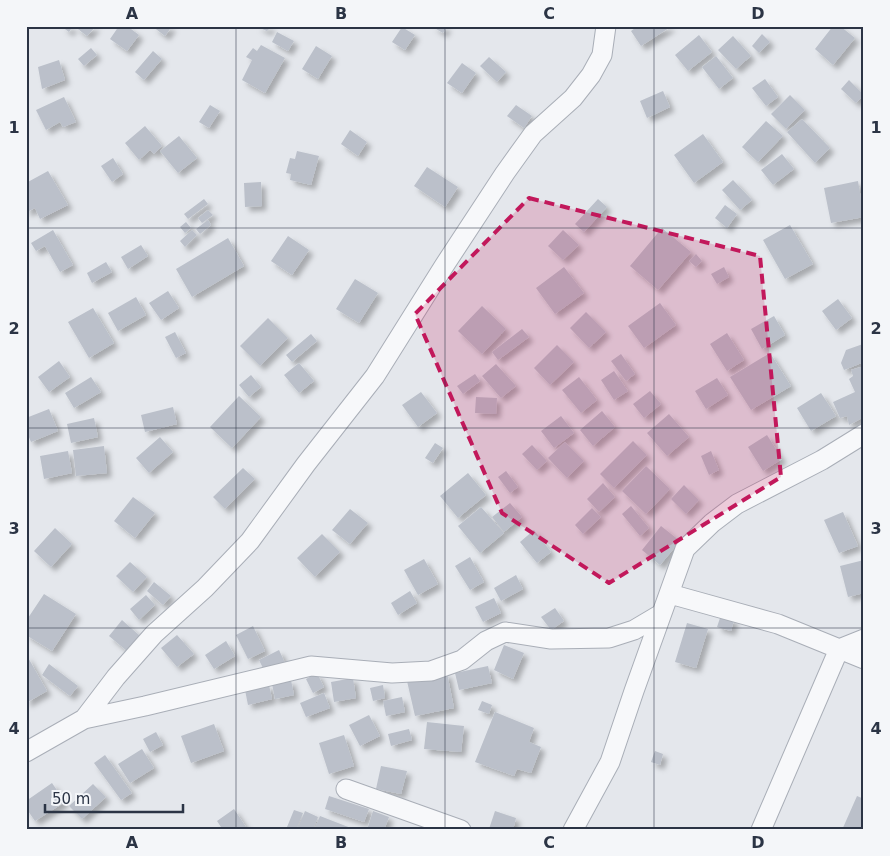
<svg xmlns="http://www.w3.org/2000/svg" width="890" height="856" font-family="'DejaVu Sans',sans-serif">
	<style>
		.building { fill: #bbc0ca; filter: url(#shadow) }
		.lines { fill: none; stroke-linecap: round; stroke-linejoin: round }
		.minor-casing { stroke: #a9aeb7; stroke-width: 21 }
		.minor { stroke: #f7f8fa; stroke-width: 19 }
		.marked { fill: #c2185b; fill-opacity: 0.2; stroke: #c2185b; stroke-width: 4; stroke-dasharray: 10 6; stroke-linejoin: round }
		.grid { fill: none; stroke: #2b3445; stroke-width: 1; stroke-opacity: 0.55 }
		.neatline { fill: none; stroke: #2b3445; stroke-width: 2 }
		.grid-label { font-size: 16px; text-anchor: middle; font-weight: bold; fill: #2b3445 }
	</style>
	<defs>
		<filter id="shadow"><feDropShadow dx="4.5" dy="4.5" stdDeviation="2.5" flood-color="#0004"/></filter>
	</defs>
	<rect width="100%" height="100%" fill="#e4e7ec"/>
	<path class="building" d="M61,26H73L69,32Z
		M74,26H96L87,36Z
		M119,26H127L139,35L127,51L110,39Z
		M152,26H172L165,36Z
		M255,26H272L267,31Z
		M431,26H447L443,33Z
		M638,26H672L641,46L631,31Z
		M833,26H840L855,38L833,65L815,49Z
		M402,27L415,35L405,50L392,42Z
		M277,32L294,41L288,51L272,42Z
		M762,34L770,42L759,53L752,46Z
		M699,35L712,52L688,71L675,55Z
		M733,36L751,56L736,69L718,50Z
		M261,45L285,58L265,93L242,80L252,60L246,57L253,48L257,51Z
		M316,46L332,56L318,79L302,69Z
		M91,48L97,55L84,66L78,59Z
		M153,51L162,59L144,80L135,72Z
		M716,56L733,78L719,89L702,67Z
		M489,57L506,72L497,82L480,66Z
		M59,60L65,80L42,89L38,67Z
		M462,63L476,73L462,93L447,83Z
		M765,79L778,97L766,106L752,88Z
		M849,80L864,95L856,103L841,89Z
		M663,91L670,107L647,118L640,101Z
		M790,95L805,110L786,129L771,114Z
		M64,97L76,122L63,127L60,122L46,130L36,110Z
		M210,105L220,111L209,128L199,122Z
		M516,105L532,116L524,128L507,116Z
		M802,119L830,148L815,163L787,132Z
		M766,121L783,136L758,162L742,147Z
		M145,126L162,146L154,154L150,150L139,160L125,143Z
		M350,130L367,142L358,156L341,144Z
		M703,134L723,162L694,183L674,155Z
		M179,136L197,158L178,173L160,151Z
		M297,151L319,156L311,185L290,180L291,174L286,173L290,158L295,159Z
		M782,154L794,169L773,185L761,170Z
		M113,158L123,174L112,182L101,166Z
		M427,167L458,187L445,207L414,186Z
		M48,171L68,205L40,219L35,208L27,212L26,211V183Z
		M733,180L752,200L740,210L722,190Z
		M858,181L864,217L831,223L824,188Z
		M261,182L262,206L245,207L244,183Z
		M204,199L208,204L188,219L184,214Z
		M598,199L607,207L584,232L575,224Z
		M725,205L737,214L727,228L715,218Z
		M208,210L213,215L202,223L198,218Z
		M208,220L211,225L200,234L196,229Z
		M186,222L191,228L185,233L180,227Z
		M790,225L813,264L785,279L763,240Z
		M662,228L691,252L658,290L630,266Z
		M53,230L73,265L60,272L45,246L36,251L31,243Z
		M192,230L197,235L185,247L180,241Z
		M563,230L579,245L563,260L548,246Z
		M288,236L309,250L292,275L271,261Z
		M228,238L244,266L192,297L176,269Z
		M141,245L148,256L128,269L121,257Z
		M696,254L702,261L696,267L689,261Z
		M106,262L112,272L92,283L87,273Z
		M564,267L584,293L555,314L536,288Z
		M724,267L729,277L717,284L711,274Z
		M355,279L378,293L359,323L336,309Z
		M168,291L179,308L161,320L149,303Z
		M136,297L146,315L118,331L108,313Z
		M838,299L852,318L836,330L822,311Z
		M660,303L676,325L644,348L628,326Z
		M482,306L506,329L482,354L458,331Z
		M93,308L114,343L89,358L68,322Z
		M586,312L606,332L589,348L570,328Z
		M774,316L785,335L762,349L751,329Z
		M268,318L288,338L260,366L240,346Z
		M522,329L529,337L498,360L492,352Z
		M175,332L186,353L176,358L165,337Z
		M727,333L744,360L727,371L710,344Z
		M311,334L317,341L292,362L286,355Z
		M863,344L864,362L844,370L841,363L846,350Z
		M557,345L574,362L550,385L534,368Z
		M770,353L791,386L751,410L730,377Z
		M621,354L635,374L626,381L611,361Z
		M59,361L70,377L49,392L38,377Z
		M299,363L314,381L299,393L284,375Z
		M496,364L516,386L501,398L482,376Z
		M864,366V417L849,425L847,416L840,418L833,402L855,392L849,379L853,376L851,370Z
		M614,371L628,391L614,400L601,380Z
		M475,374L480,381L463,394L457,386Z
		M251,375L261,387L249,397L239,385Z
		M91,377L101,392L74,408L65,393Z
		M579,377L597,400L581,413L562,390Z
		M717,378L728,395L706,409L695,391Z
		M650,391L661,404L644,418L633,404Z
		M421,392L437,413L418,427L402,405Z
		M821,393L836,416L811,431L797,408Z
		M239,396L261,417L232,448L210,427Z
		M476,397L497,398L496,414L475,413Z
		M173,407L177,424L145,432L141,415Z
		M49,409L58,431L31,442L26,430V418Z
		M602,411L615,427L593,446L580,430Z
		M669,414L689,437L667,456L647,433Z
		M561,416L574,433L554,448L541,431Z
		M94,418L98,437L71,443L67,424Z
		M767,435L782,459L763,471L748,447Z
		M160,437L173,452L149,473L136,458Z
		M633,441L647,455L614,488L600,474Z
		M565,442L584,461L567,478L548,458Z
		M435,443L443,448L433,463L425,458Z
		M532,445L547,461L537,470L522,454Z
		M104,446L107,473L76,476L73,450Z
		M68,451L72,473L44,479L40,456Z
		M711,451L719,470L709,475L701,456Z
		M646,466L670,489L646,514L622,491Z
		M243,468L255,479L225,509L213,497Z
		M506,471L518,487L510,493L498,477Z
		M468,473L486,495L458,518L440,496Z
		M603,483L615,497L599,512L587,499Z
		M684,485L699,500L686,514L671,499Z
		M133,497L155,513L135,538L114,521Z
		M510,503L522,517L504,532L492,517Z
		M631,506L649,528L640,536L622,514Z
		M481,507L504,533L480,553L458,526Z
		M592,508L601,517L583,534L575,525Z
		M350,509L368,523L350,544L332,530Z
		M843,512L858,546L839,553L824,520Z
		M661,526L680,541L660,565L642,550Z
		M55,528L72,544L51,567L34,551Z
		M534,530L551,552L537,563L520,542Z
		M322,534L340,552L315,577L297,558Z
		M470,557L484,582L470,590L455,566Z
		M424,559L438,584L418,595L404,570Z
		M864,560V593L848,597L840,566Z
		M130,562L147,577L133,592L116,576Z
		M516,575L523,589L501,601L494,588Z
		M154,582L171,596L163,605L147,591Z
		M410,591L417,603L398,615L391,603Z
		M44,594L76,614L52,651L26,635V621Z
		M146,595L155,605L139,620L130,609Z
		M494,598L501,613L483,622L475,607Z
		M555,608L564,621L551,630L541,617Z
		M721,615L734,620L731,631L717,627Z
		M122,620L140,636L127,651L109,636Z
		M687,623L708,629L696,668L675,662Z
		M253,626L265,651L248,659L236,635Z
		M177,635L194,654L177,667L161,648Z
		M226,641L235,656L214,669L205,655Z
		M504,645L524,653L513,679L494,670Z
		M279,650L285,663L265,672L259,660Z
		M26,654L47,691L26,703Z
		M49,664L78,686L70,696L42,675Z
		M488,666L492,683L459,690L455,673Z
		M317,673L324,687L313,693L306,679Z
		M447,673L454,708L415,716L407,681Z
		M353,678L356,698L334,702L331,682Z
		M291,680L294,695L275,699L272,684Z
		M269,685L272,699L248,705L245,690Z
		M383,685L385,698L373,701L370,688Z
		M324,693L330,708L306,717L300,703Z
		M402,697L405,712L386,716L383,701Z
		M482,701L492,705L489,714L478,710Z
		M495,712L534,728L529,742L541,747L531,773L517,769L514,776L475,762Z
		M369,715L380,736L360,746L349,725Z
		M427,722L464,726L461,752L424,749Z
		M214,724L224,751L191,763L181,736Z
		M409,729L412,740L391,746L388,734Z
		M156,732L163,745L150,752L143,739Z
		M344,735L354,766L329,774L319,743Z
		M142,749L154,768L130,783L118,764Z
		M655,751L663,754L660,765L651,762Z
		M105,755L132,793L121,800L94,763Z
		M381,766L407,771L401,794L376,789Z
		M52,783L65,802L35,821L26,808V801Z
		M93,784L106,797L82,819L69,806Z
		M329,796L369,809L364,822L325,809Z
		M857,796L864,799V830H842Z
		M234,809L248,830H223L217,821Z
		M294,810L303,813L296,830L287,827Z
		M305,811L318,817L313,830H297Z
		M373,811L389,817L384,830H367Z
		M495,811L516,818L513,830L489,829Z
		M320,816L356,830H314Z"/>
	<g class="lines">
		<defs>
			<path id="minor" d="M670,594L778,624L864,659
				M84,719L116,677L154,634L205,588L250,541L306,464L375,376L444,266L505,173L533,134L573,98L591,75L602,55L606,26
				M26,752L84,719L145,706L311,666L392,673L431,671L462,660L486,641L505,632L551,639L609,638L634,630L661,614
				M346,789L461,830
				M573,830L610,762L634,691L685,549L712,523L737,504L822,460L864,434
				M761,830L839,649L864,639"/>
		</defs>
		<use href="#minor" class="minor-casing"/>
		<use href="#minor" class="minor"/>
	</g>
	<path class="marked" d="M529,198L760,256L781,477L609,583L502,513L415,314Z"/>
	<path class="grid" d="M236,26V830M445,26V830M654,26V830M26,228H864M26,428H864M26,628H864"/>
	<rect width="890" height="856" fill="none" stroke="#f4f6f9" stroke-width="55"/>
	<path d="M45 804v8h138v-8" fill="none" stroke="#2b3445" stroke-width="2.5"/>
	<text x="52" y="804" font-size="15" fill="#2b3445" stroke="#f4f6f9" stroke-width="4" paint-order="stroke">50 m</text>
	<rect x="28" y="28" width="834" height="800" class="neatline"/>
	<g class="grid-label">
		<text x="132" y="19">A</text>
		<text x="341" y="19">B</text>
		<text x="549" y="19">C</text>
		<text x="758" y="19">D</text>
		<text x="14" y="133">1</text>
		<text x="876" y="133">1</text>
		<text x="14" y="334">2</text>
		<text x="876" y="334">2</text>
		<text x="14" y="534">3</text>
		<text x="876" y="534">3</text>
		<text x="14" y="734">4</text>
		<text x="876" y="734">4</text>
		<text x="132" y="848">A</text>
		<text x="341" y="848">B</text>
		<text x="549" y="848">C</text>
		<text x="758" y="848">D</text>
	</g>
</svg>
